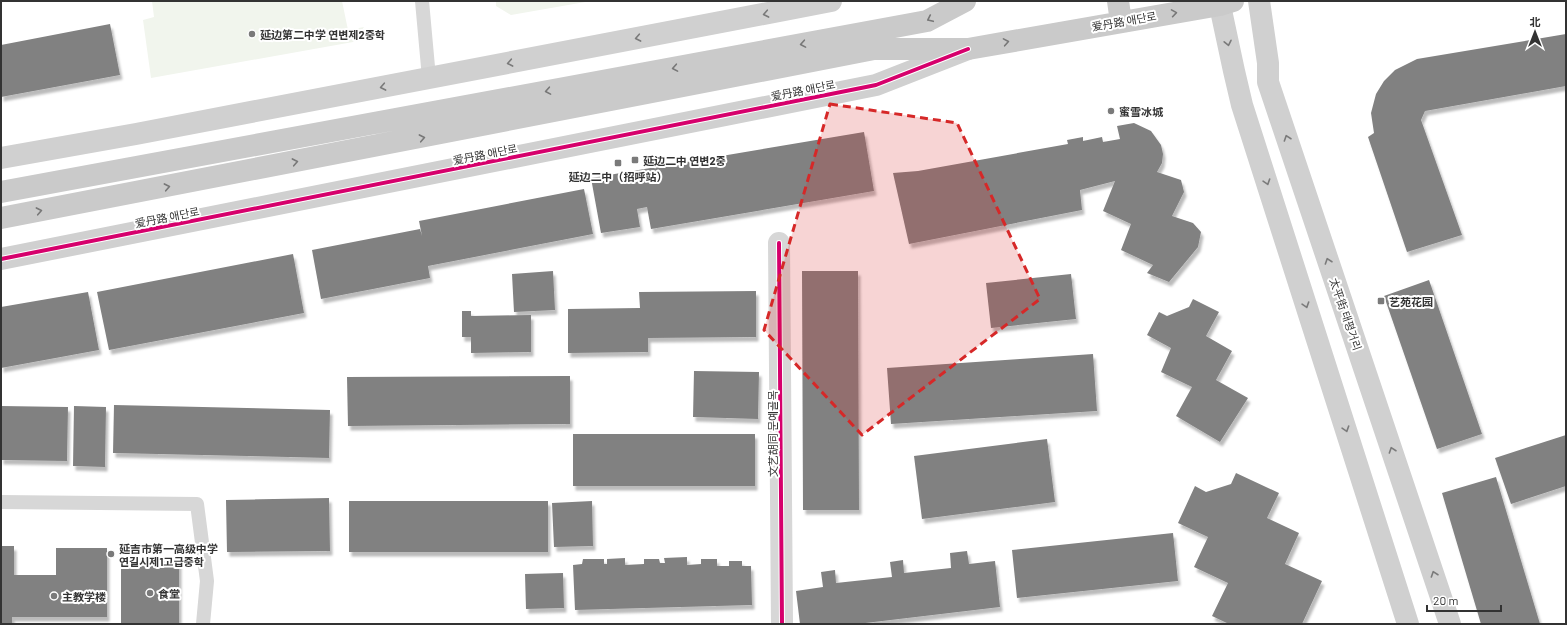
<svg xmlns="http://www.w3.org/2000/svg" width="1567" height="625" font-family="Barlow,'Noto Sans SC','Noto Sans KR',sans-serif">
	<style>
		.green { fill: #f1f5ed }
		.building { fill: #818181; filter: url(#shadow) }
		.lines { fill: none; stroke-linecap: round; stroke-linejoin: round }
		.lane { stroke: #d7d7d7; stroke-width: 14 }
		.street { stroke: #d7d7d7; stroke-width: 22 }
		.secondary { stroke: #d0d0d0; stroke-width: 22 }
		.primary { stroke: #cacaca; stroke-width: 22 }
		.cycleway-casing { stroke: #fff; stroke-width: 6 }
		.cycleway { stroke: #d6006c; stroke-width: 4 }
		.oneway { stroke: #777 }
		.oneway2 { stroke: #7a7a7a }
		.marked { fill: #d62828; fill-opacity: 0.2; stroke: #d62828; stroke-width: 3; stroke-dasharray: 8 5; stroke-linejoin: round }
		.poi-dot { fill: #7a7a7a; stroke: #fff; stroke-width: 1.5 }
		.labels { text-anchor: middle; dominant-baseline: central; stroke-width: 4; stroke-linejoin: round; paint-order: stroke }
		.street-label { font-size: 11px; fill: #333; stroke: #fff }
		.poi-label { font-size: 11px; font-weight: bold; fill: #333; stroke: #fff; text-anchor: start }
	</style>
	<defs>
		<filter id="shadow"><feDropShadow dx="2.5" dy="4.5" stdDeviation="1" flood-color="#0004"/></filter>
	</defs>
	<rect width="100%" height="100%" fill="#fff"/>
	<path class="green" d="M152,1H342L348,30L364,27L353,42L151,78L143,20L154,17Z
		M496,1H591L511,15L496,6Z"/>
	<path class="building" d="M110,24L120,75L1,97V45Z
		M1566,34V86L1425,111L1421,120L1462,235L1407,252L1368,137L1374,133L1371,113L1376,94L1384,81L1395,70L1417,59Z
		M1134,123L1151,131L1161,145L1163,154L1162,163L1157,172L1181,180L1184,192L1172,216L1193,223L1201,232L1198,247L1169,282L1147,273L1153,265L1121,250L1131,224L1103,211L1115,181L1080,190L1082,210L909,244L893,173L918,171L1068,144L1067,140L1083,137V141L1102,137L1103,142L1120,139L1117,126Z
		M864,132L874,191L651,229L647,207L637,209L640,227L601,233L591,178Z
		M584,189L593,234L428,266L430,278L321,299L312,250L420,229L422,236L419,221Z
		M293,254L304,313L109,350L97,292Z
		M553,271L555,310L514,312L512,274Z
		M802,271H858L859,510H803Z
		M1071,274L1076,319L991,328L986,283Z
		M1429,280L1482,434L1437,449L1384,296Z
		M756,291V337L648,338V352L568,353V309L640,308L639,292Z
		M88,292L99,350L1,368V307Z
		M1193,299L1219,312L1206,336L1232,351L1216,380L1248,398L1220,442L1176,416L1192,387L1161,372L1171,348L1147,335L1159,312L1167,316L1189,307Z
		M462,311H471V316L531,315V352L471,353V337H462Z
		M1093,354L1097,411L891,424L887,368Z
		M694,371L759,372L758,419L693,417Z
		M570,376V424L348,426L347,377Z
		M114,405L330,410L329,458L113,453Z
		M1,406L68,407L67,461L1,460Z
		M74,406L106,407L105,467L73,466Z
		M573,434H755V486H573Z
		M1566,435V486L1511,504L1495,458Z
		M1047,439L1055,502L922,519L914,456Z
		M1236,473L1279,493L1267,518L1299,533L1285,564L1322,581L1302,624H1229L1212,616L1228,583L1194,567L1208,537L1178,523L1195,486L1206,492L1231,484Z
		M1496,477L1540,624H1481L1442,493Z
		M329,498L330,551L227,552L226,500Z
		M349,501H548V552H349Z
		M592,501L593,546L554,547L552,503Z
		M1173,533L1178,581L1017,598L1012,550Z
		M1,546H14V575H56V548H107V617H12V624H1Z
		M967,551L969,564L995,561L1000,607L857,624H800L796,591L823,587L821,572L835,570L836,583L892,577L890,562L903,560L904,573L951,568L950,553Z
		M687,557V565L701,564V559H717V566H729V561H742V566H751L752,605L575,610L573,565L582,564L583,559H604V564H607V559L625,558V565L644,564V559H659L660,563H665L664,558Z
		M179,561V624H121V562Z
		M563,573L564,608L526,609L525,574Z"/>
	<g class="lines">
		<path class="lane" d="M422,1L429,78
			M1,502L197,504L207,581L203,624"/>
		<path class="street" d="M779,243L782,624"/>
		<path class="secondary" d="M1219,1L1234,71L1242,105L1408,624
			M1259,1L1268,63V82L1450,624
			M1,158L136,134L831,1
			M1,259L876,85L968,49"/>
		<path class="primary" d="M1118,1L1121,22
			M1,192L927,21L965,1
			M1,218L874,49H968L1220,5L1233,1"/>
		<defs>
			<path id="cycleway" d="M779,243L782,624
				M1,259L876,85L968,49"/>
		</defs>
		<use href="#cycleway" class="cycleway-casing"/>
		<use href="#cycleway" class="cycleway"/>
	</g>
	<defs><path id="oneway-chevron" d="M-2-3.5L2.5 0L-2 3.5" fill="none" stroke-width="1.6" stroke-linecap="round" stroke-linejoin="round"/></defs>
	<g class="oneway">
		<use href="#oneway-chevron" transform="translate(1174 13) rotate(-9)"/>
		<use href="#oneway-chevron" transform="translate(930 19) rotate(155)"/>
		<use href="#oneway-chevron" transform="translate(1006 42) rotate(-10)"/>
		<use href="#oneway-chevron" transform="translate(803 44) rotate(170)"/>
		<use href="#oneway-chevron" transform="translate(675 68) rotate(170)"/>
		<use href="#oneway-chevron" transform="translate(548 91) rotate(170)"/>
		<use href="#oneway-chevron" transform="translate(422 138) rotate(-11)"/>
		<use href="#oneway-chevron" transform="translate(295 162) rotate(-11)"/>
		<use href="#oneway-chevron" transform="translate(167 187) rotate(-11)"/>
		<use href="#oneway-chevron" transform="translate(39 211) rotate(-11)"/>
	</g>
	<g class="oneway2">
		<use href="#oneway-chevron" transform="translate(766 14) rotate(169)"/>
		<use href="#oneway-chevron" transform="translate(638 38) rotate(169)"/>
		<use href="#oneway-chevron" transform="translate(1228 43) rotate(78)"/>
		<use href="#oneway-chevron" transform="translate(510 63) rotate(169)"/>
		<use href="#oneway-chevron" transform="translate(383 87) rotate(169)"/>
		<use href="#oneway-chevron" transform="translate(1287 138) rotate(-109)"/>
		<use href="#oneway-chevron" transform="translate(1267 182) rotate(72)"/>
		<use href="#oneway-chevron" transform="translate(1328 261) rotate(-109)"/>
		<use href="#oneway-chevron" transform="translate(1306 305) rotate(72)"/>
		<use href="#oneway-chevron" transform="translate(1346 429) rotate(72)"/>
		<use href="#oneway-chevron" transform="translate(1392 450) rotate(-109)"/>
		<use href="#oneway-chevron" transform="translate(1434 574) rotate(-109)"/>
	</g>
	<path class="marked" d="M830,104L957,123L1040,299L862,435L764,330Z"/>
	<g class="poi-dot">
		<circle cx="252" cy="34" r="4"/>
		<circle cx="1111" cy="111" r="4"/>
		<rect x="631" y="156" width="8" height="8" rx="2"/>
		<rect x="614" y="159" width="8" height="8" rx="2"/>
		<rect x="1377" y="297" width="8" height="8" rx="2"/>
		<circle cx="111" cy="554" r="4"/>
		<circle cx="150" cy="593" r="4"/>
		<circle cx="54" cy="596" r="4"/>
	</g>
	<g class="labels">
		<g class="street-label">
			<text transform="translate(1124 21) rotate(-10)">爱丹路 애단로</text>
			<text transform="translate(803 90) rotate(-11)">爱丹路 애단로</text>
			<text transform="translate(485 154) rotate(-11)">爱丹路 애단로</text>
			<text transform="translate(167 217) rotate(-11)">爱丹路 애단로</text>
			<text transform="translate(1346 314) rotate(71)">太平街 태평거리</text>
			<text transform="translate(772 434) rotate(-90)">文艺胡同 문예골목</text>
		</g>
		<g class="poi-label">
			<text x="260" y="34">延边第二中学 연변제2중학</text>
			<text x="1119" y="111">蜜雪冰城</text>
			<text x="643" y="160">延边二中 연변2중</text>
			<text x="618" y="176" text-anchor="middle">延边二中（招呼站）</text>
			<text x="1389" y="301">艺苑花园</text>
			<text x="119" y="548">延吉市第一高级中学<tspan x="119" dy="13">연길시제1고급중학</tspan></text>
			<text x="158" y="593">食堂</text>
			<text x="62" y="596">主教学楼</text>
		</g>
	</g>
	<rect width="1567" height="625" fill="none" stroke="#333333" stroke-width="4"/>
	<g transform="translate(1535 32)" stroke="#ffffff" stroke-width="3" paint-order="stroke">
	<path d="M0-3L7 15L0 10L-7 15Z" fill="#333333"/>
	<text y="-6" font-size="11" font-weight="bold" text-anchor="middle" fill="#333333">北</text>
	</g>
	<path d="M1427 605v6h74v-6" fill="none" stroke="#333333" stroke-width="2"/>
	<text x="1433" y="605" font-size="12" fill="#333333" stroke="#ffffff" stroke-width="3" paint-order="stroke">20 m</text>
</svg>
